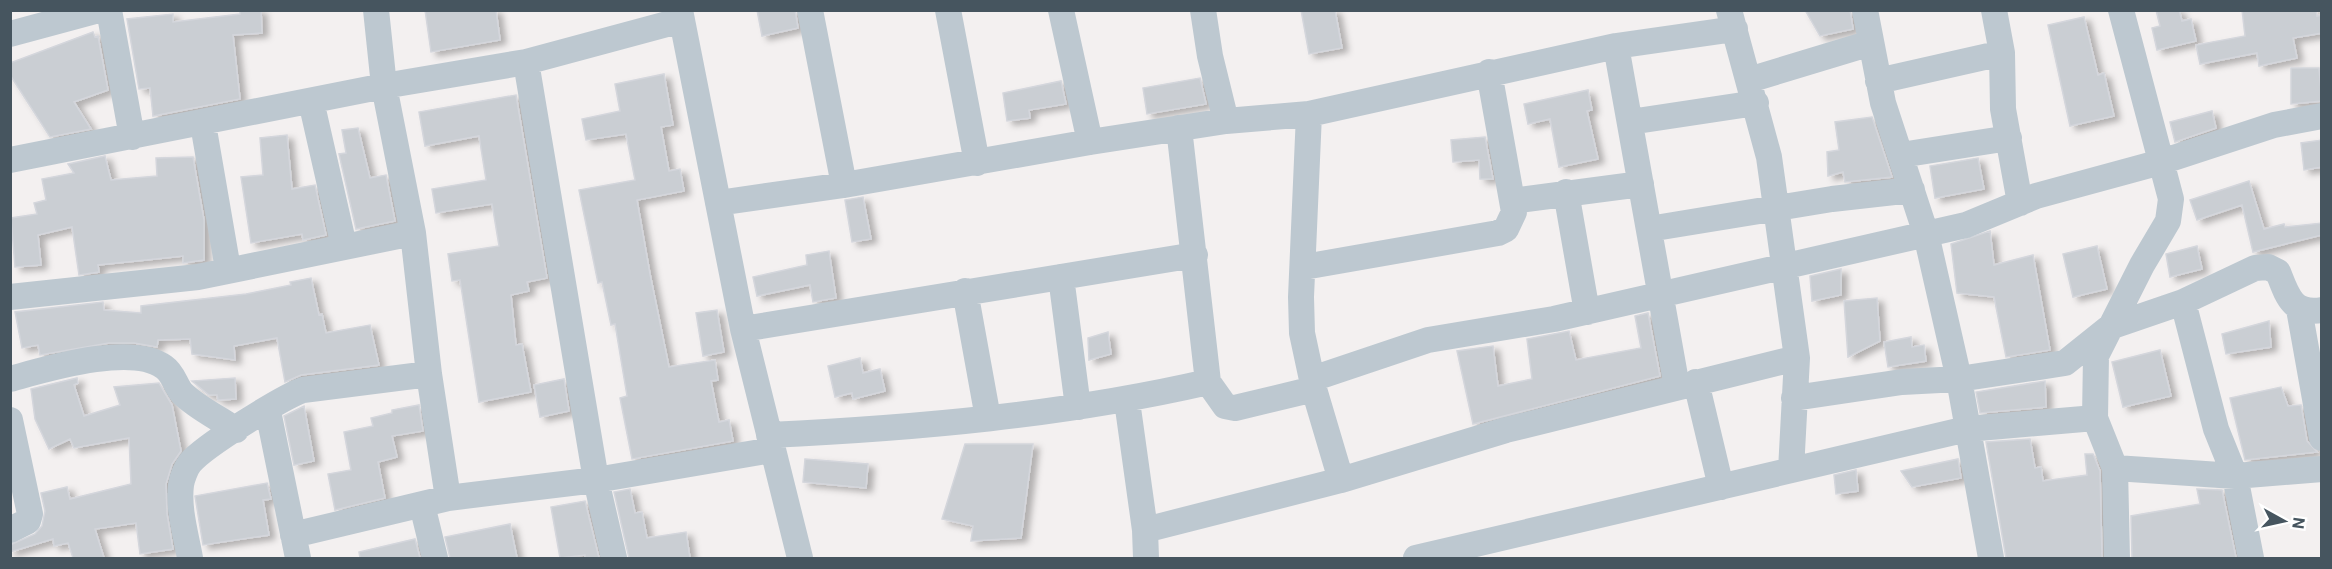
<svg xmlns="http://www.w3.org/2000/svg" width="2332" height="569" font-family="Roboto,sans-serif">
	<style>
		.building { fill: #caced3; stroke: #d4d6dc; stroke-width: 1.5; filter: url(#shadow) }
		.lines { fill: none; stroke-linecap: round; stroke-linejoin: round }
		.minor { stroke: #bdc8d0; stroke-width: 26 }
	</style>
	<defs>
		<filter id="shadow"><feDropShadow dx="6" dy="4" stdDeviation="3" flood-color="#0004"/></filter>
	</defs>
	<rect width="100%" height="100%" fill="#f3f0f0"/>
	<path class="building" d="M240,10H261L262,33L233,35L240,99L153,116L150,88L139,89L127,19L173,14V22L240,14Z
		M425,10H496L500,40L431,52Z
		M757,10H795L798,28L762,36Z
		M1301,10H1335L1342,48L1309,54Z
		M1805,10H1850L1853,29L1820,36Z
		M2156,10H2179L2182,21L2191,19L2196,41L2157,50L2152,28L2160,26Z
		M2242,10H2316L2317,16L2322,15V33L2293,38L2297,58L2259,66L2257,53L2200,64L2196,45L2245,36Z
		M2084,17L2098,75L2104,73L2114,116L2070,126L2048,25Z
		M93,32L95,37L98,36L108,90L74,102L91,129L50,137L10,75V63Z
		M2291,68H2319L2322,101L2291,104Z
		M664,74L673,125L661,127L669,171L680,169L684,191L637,200L650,274L669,367L715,360L718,380L711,381L719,422L729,420L733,441L632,459L620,398L627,396L615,324L611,325L602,282L598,283L579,190L635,180L626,134L586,140L582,119L620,111L615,84Z
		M1200,78L1206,104L1147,114L1143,88Z
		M1061,81L1066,104L1029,110L1030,118L1007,121L1003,93Z
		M1588,90L1592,110L1587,111L1598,159L1559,167L1550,119L1528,124L1524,104Z
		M516,95L547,278L527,282L529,291L511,295L516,345L522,344L531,392L479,402L460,280L452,281L448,254L499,246L492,204L436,213L432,189L486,180L479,136L425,146L419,112Z
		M2212,111L2216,128L2175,142L2170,122Z
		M1872,117L1892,177L1845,182L1843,172L1828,176L1827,152L1839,150L1835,122Z
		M358,128L370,178L386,175L395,221L356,229L339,154L346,153L342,130Z
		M287,135L292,189L315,185L326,235L303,240L302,234L251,243L241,177L263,175L260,138Z
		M1485,137L1493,179H1480L1479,160L1453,162L1451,140Z
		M2322,140V167L2304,170L2301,143Z
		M105,156L111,180L157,176L156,158L193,157L204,220V260L183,263V256L146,260L98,265L99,272L79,275L72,227L38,235L41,265L15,267L11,218L37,214L34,203L46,200L42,179L74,173L68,164Z
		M1978,158L1984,189L1935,198L1930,166Z
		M2249,181L2264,229L2284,224L2285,227L2322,223V235L2253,252L2242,205L2197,220L2190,200Z
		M863,197L871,239L852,242L845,200Z
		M1990,231L1994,265L2033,255L2050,350L2006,357L1994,297L1957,293L1951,244Z
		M2097,246L2107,289L2073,297L2063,254Z
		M2197,246L2202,269L2170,277L2166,254Z
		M829,251L836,298L813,302L810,285L757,296L753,277L807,265L806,255Z
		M1841,269V295L1812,301L1810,276Z
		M311,278L319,315L322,314L326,333L370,325L379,365L301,375L285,382L277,338L234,346L235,360L192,354L190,339L158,340L157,347L134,343H109L40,355L38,345L22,348L15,312L103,302L104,310L141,313V306L246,294L291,285L290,282Z
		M1877,298L1880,341L1848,357L1844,301Z
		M717,310L724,352L703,356L696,313Z
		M1648,313L1660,376L1473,424L1457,351L1493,346L1498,386L1532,379L1527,339L1569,331L1576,360L1641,348L1635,316Z
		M2269,321L2271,347L2226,354L2222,334Z
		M1108,332L1111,354L1089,360L1088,338Z
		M1911,337L1912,347L1924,345L1926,361L1888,367L1884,342Z
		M2160,350L2171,396L2123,407L2112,362Z
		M860,358L863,373L880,369L885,391L853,399L852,393L835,397L828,366Z
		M77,378L78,383L74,385L84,416L120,405L114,387L159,383L172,405L181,451L172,464L166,484L167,514L173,549L140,554L136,523L95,529L104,558H73L68,543L54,546L53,539L10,552V545L35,534L42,526L45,511L41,493L67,487L70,499L131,484L129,438L74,448L70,439L49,449L35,419L31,389Z
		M235,378L236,399L218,400L217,395H209L192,381Z
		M564,379L569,411L540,417L534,385Z
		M2045,381L2046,407L1980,413L1976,392Z
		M2281,387L2288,406L2301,405L2307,441L2317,452L2245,460L2230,398Z
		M419,405L423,431L392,436L397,457L378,462L385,498L335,510L328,474L351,470L344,432L373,426L371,418L392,413V410Z
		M304,406L314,461L294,465L284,416Z
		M2030,439L2035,468L2041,467L2043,481L2087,475L2085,454H2093L2100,471L2102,558H2006L1986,442Z
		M965,444H1033L1021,538L971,541L973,526L942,519Z
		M805,459L868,464L866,488L803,482Z
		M1958,459L1961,478L1912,487L1901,471Z
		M1856,470L1858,491L1836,494L1834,475Z
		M267,483L271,499L263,500L269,535L203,545L195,496Z
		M630,489L635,513L642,512L647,538L686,532L690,558H629L614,492Z
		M2197,489L2222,490L2236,558H2132L2131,516L2200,504Z
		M585,501L599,558H585V555L560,558L551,507Z
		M510,524L517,558H450L445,537Z
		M415,539L420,558H360L359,552Z"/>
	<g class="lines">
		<path class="minor" d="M109,10L132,137
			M376,10L384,86L413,233L429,374L448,498
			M680,10L743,329L800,558
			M810,10L844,185
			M948,10L977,163
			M1061,10L1090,142
			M1203,10L1210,56L1226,121
			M1729,10L1769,157L1797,358L1791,470
			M1865,10L1883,103L1926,234L1959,379L1991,558
			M1994,10L2002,53L2003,109L2020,203
			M10,34L99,10
			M1616,46L1677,387
			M526,62L596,480L614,558
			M1749,80L1871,43
			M1878,81L2002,53
			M311,101L344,246
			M1309,114L1301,297L1302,333L1314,389L1341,480
			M1630,122L1756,103
			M203,124L228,269
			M1179,128L1208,382L1225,406L1235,408L1314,389
			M1901,155L2009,138
			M10,160L384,86L526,62L682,20
			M1566,192L1587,312
			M1512,201L1641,184
			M718,203L844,185L1090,142L1226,121L1309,114L1616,46L1735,29
			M1649,229L1832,199L1912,190
			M1304,267L1498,233L1506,229L1514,212L1489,72
			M1061,277L1078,407
			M965,291L988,418
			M10,297L198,277L413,233
			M2183,302L2216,429L2235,476L2251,558
			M2299,309L2322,438
			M743,329L1195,255
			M10,379C47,369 131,343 164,367C174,374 175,385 182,393C197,408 219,418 236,430
			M1312,379L1428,340L1554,319L1966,225L2036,196L2161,162L2274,125L2322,116
			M1696,382L1721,487
			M1794,398L1902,382L1959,379L2065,363L2110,327L2183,302L2255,268L2268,267L2278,272C2287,295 2292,315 2322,310
			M1127,401L1145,530L1146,558
			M268,411L298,558
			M10,420L30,514L28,521L10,530
			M769,435C917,428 1064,415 1208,382
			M2115,468L2235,476L2322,469
			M422,505L435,558
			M1145,530L1341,480L1506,430L1797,358
			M293,535L448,498L596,480L772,450
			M190,558C186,535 178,509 181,485C182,478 186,468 190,463C204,446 283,397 303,390L429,374
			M1416,558L1967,429L2095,418
			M2117,558L2115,468L2095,418L2096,356L2142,265L2168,221L2171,199L2121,10"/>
	</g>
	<rect width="2332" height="569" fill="none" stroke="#46555f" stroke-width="24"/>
	<g transform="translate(2284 521) rotate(98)" stroke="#ffffff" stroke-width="4.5" paint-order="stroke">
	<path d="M0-4.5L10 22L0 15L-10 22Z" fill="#46555f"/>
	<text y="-9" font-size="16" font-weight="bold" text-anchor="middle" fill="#46555f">N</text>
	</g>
</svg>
